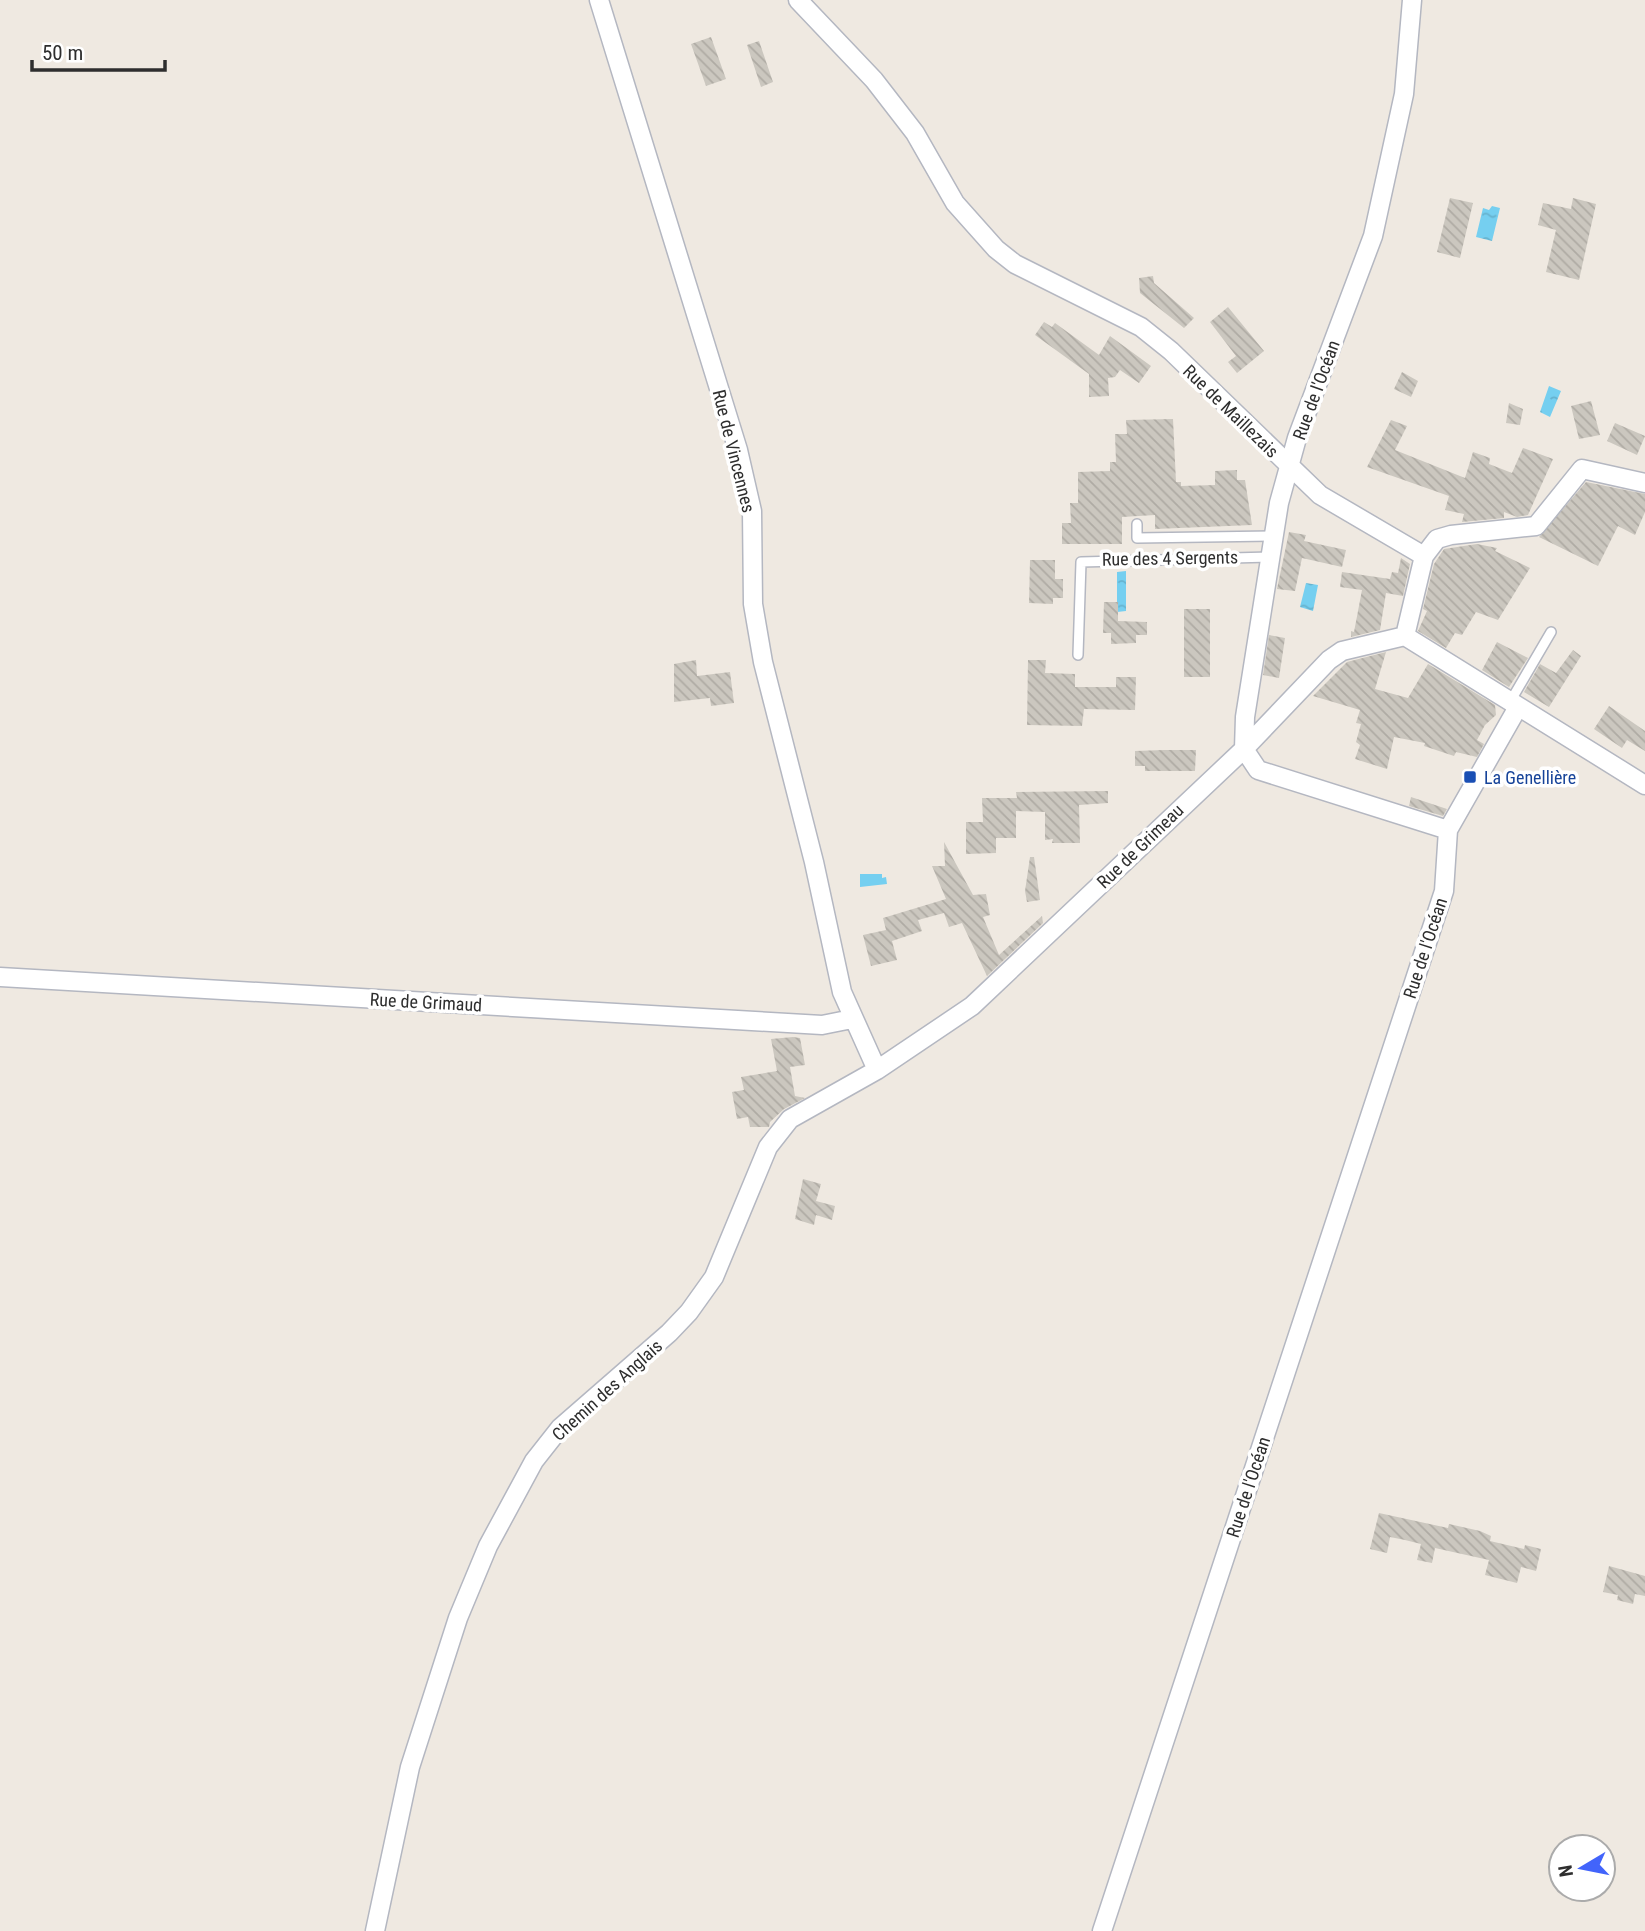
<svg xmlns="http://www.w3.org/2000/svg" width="1645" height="1931" font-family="'Roboto Condensed',sans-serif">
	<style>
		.water { fill: url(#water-ripples) }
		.building { fill: url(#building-back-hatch) }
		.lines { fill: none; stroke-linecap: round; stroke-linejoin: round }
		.service-casing { stroke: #b4b7c1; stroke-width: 12 }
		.minor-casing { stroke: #b4b7c1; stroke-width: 21 }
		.service { stroke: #fff; stroke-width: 9 }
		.minor { stroke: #fff; stroke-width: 18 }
		.transit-dot { fill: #1a4fb4; stroke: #fff; stroke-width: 2.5 }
		.labels { text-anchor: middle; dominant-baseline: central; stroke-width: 7; stroke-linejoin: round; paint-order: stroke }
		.street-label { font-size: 18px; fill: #2e2e2e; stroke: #fff }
		.transit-label { font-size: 18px; fill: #164399; stroke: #fff; text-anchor: start }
	</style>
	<defs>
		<pattern id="water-ripples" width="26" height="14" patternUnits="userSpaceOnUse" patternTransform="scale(1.75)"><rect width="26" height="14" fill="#75cff0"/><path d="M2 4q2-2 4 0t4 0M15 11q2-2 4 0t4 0" fill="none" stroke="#66b2ce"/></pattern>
		<pattern id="building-back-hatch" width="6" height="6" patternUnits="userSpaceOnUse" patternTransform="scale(1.75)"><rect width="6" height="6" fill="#cbc7bf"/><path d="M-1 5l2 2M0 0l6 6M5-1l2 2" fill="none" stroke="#afaba4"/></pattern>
	</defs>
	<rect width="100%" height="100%" fill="#efe9e1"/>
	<path class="water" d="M1492,206L1500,208L1492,241L1476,237L1483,208L1489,210Z
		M1549,386L1561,391L1550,417L1540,412Z
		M1126,571V611L1117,612V572Z
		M1306,583L1318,585L1313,611L1300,607Z
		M860,874H882V878L886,877L887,884L860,887Z"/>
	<path class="building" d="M711,37L726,79L706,86L691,44Z
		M759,41L773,82L761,87L747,45Z
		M1450,198L1473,203L1460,258L1437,252Z
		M1573,198L1596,204L1579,280L1546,272L1556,230L1538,225L1543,203L1571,209Z
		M1153,276L1154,283L1194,318L1184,328L1140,293L1139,278Z
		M1228,307L1264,351L1237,373L1228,362L1236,356L1210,322Z
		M1044,322L1052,327L1055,323L1099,355L1110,336L1151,366L1139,383L1120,370L1115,377L1108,378L1109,396L1089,397V374L1035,335Z
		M1402,372L1418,381L1411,397L1394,389Z
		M1591,401L1600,435L1579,439L1571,406Z
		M1509,403L1523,409L1520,425L1506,423Z
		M1173,419L1176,482H1181V486L1215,485V471L1237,470V480H1245L1252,525L1155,529V515L1122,517V544H1062V523H1071L1070,503H1078V472L1110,471V462H1116L1115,434H1127L1126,420Z
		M1391,420L1407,426L1395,450L1465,478L1473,452L1490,458L1489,464L1512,473L1523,448L1553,459L1528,515L1517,517L1504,512V518L1462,522L1464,514L1445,510L1449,496L1367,467Z
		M1615,423L1645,436L1637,455L1607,441Z
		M1586,482L1645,494V512L1635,535L1618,526L1598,566L1539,537Z
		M1289,532L1306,535L1304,541L1346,550L1342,567L1302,558L1295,591L1277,589Z
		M1477,544L1497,548L1495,551L1530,568L1498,620L1476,612L1462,635L1455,633L1446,648L1418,631L1427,611L1423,609L1434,564L1444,549Z
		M1401,558L1410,564L1403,596L1386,593L1380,630L1351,637V631L1354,632L1362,590L1340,587L1342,572L1390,579L1392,572L1398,573Z
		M1030,560H1055V579H1063V598H1053V604L1029,603Z
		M1104,602H1118V621L1147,622V635H1136V643L1111,644V633H1103Z
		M1184,609H1210V677H1184Z
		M1269,635L1285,638L1279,678L1263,675Z
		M1497,642L1528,658L1509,687L1482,670Z
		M1573,650L1581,656L1549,707L1524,692L1540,664L1556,673Z
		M1386,652L1375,689L1408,698L1428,664L1495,705L1496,715L1485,725L1477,740L1484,744L1477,757L1456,752L1454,756L1424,746L1425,743L1394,737L1387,769L1355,759L1360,745L1356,742L1361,724L1356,723L1360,710L1313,696L1347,662Z
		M696,660L697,676L730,672L734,703L711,706L710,698L674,702V664Z
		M1028,660H1046L1045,673L1075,674V687H1116V677H1136L1135,710L1084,709L1082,726L1027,725Z
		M1609,706L1645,731V751L1627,740L1622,748L1594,729Z
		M1164,750H1196L1195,771H1145V766H1135V751Z
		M1108,791V803L1079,805L1080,843H1052L1053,839L1045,840V812L1016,811V838H996V853L966,854V822H983L982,798H1017L1016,792Z
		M1411,797L1447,809L1443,816L1409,806Z
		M944,842L973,895L986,894L990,915L983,917L999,955L1042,916L1043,923L987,976L962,923L949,927L944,913L918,920L922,931L892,941L897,960L871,966L863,935L886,930L883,918L946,899L932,866H945Z
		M1030,857H1034L1040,900L1027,902L1025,891Z
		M793,1037L800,1038L805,1065L790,1067L795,1096L805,1098L784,1109L770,1122L769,1127H750L748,1117L737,1119L732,1092L744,1090L741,1077L777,1071L771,1039Z
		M803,1179L821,1184L816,1201L835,1206L832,1220L816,1215L814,1225L795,1219Z
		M1379,1513L1448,1528L1449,1524L1480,1531L1491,1536L1490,1541L1524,1549L1525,1545L1541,1549L1536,1571L1521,1567L1517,1583L1485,1575L1489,1560L1435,1548L1432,1563L1417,1560L1421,1544L1405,1540L1390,1537L1387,1553L1370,1549Z
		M1609,1566L1645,1576V1596L1635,1594L1633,1604L1617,1600L1618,1595L1603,1592Z"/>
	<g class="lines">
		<defs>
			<path id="service" d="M1137,524V538L1273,536
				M1078,655L1081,562L1270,557
				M1510,702L1551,632"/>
			<path id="minor" d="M599,0L738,450L752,511L753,604L763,662L814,862L842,992L877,1070
				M798,0L874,80L915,133L955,203L996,249L1015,264L1141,327L1171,351L1320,495L1424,556L1405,636L1645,785
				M1424,556L1437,539L1451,535L1536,526L1582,469L1645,483
				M1448,830L1518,707
				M0,977L822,1025L852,1019
				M375,1931L410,1767L458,1618L488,1546L534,1461L560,1428L669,1333L689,1312L714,1277L768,1147L790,1119L877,1070L972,1006L1244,749L1329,660L1342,651L1405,636
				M1102,1931L1444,891L1448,830L1258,770L1244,749L1245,717L1279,503L1297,438L1373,236L1404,94L1412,0"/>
		</defs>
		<use href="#service" class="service-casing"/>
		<use href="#minor" class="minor-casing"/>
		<use href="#service" class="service"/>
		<use href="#minor" class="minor"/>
	</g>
	<rect class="transit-dot" x="1463" y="770" width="14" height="14" rx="3.5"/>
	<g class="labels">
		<g class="street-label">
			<text transform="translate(1316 390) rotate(-70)">Rue de l'Océan</text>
			<text transform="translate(1231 411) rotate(44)">Rue de Maillezais</text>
			<text transform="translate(734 451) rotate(76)">Rue de Vincennes</text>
			<text transform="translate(1170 558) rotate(-1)">Rue des 4 Sergents</text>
			<text transform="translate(1140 846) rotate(-44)">Rue de Grimeau</text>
			<text transform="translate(1425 948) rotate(-72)">Rue de l'Océan</text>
			<text transform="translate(426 1002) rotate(3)">Rue de Grimaud</text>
			<text transform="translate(607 1390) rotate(-42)">Chemin des Anglais</text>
			<text transform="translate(1248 1487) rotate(-72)">Rue de l'Océan</text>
		</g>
		<g class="transit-label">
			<text x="1484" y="777">La Genellière</text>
		</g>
	</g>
	<g transform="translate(1582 1868) rotate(260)"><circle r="33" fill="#ffffff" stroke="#ababab" stroke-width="2"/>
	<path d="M0-5L12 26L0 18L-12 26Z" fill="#4264fb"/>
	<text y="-10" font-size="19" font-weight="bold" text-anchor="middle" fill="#2e2e2e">N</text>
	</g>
	<path d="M32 60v10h133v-10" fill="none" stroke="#2e2e2e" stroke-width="3.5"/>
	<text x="42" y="60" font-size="21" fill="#2e2e2e" stroke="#ffffff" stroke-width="5" paint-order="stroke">50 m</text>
</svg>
